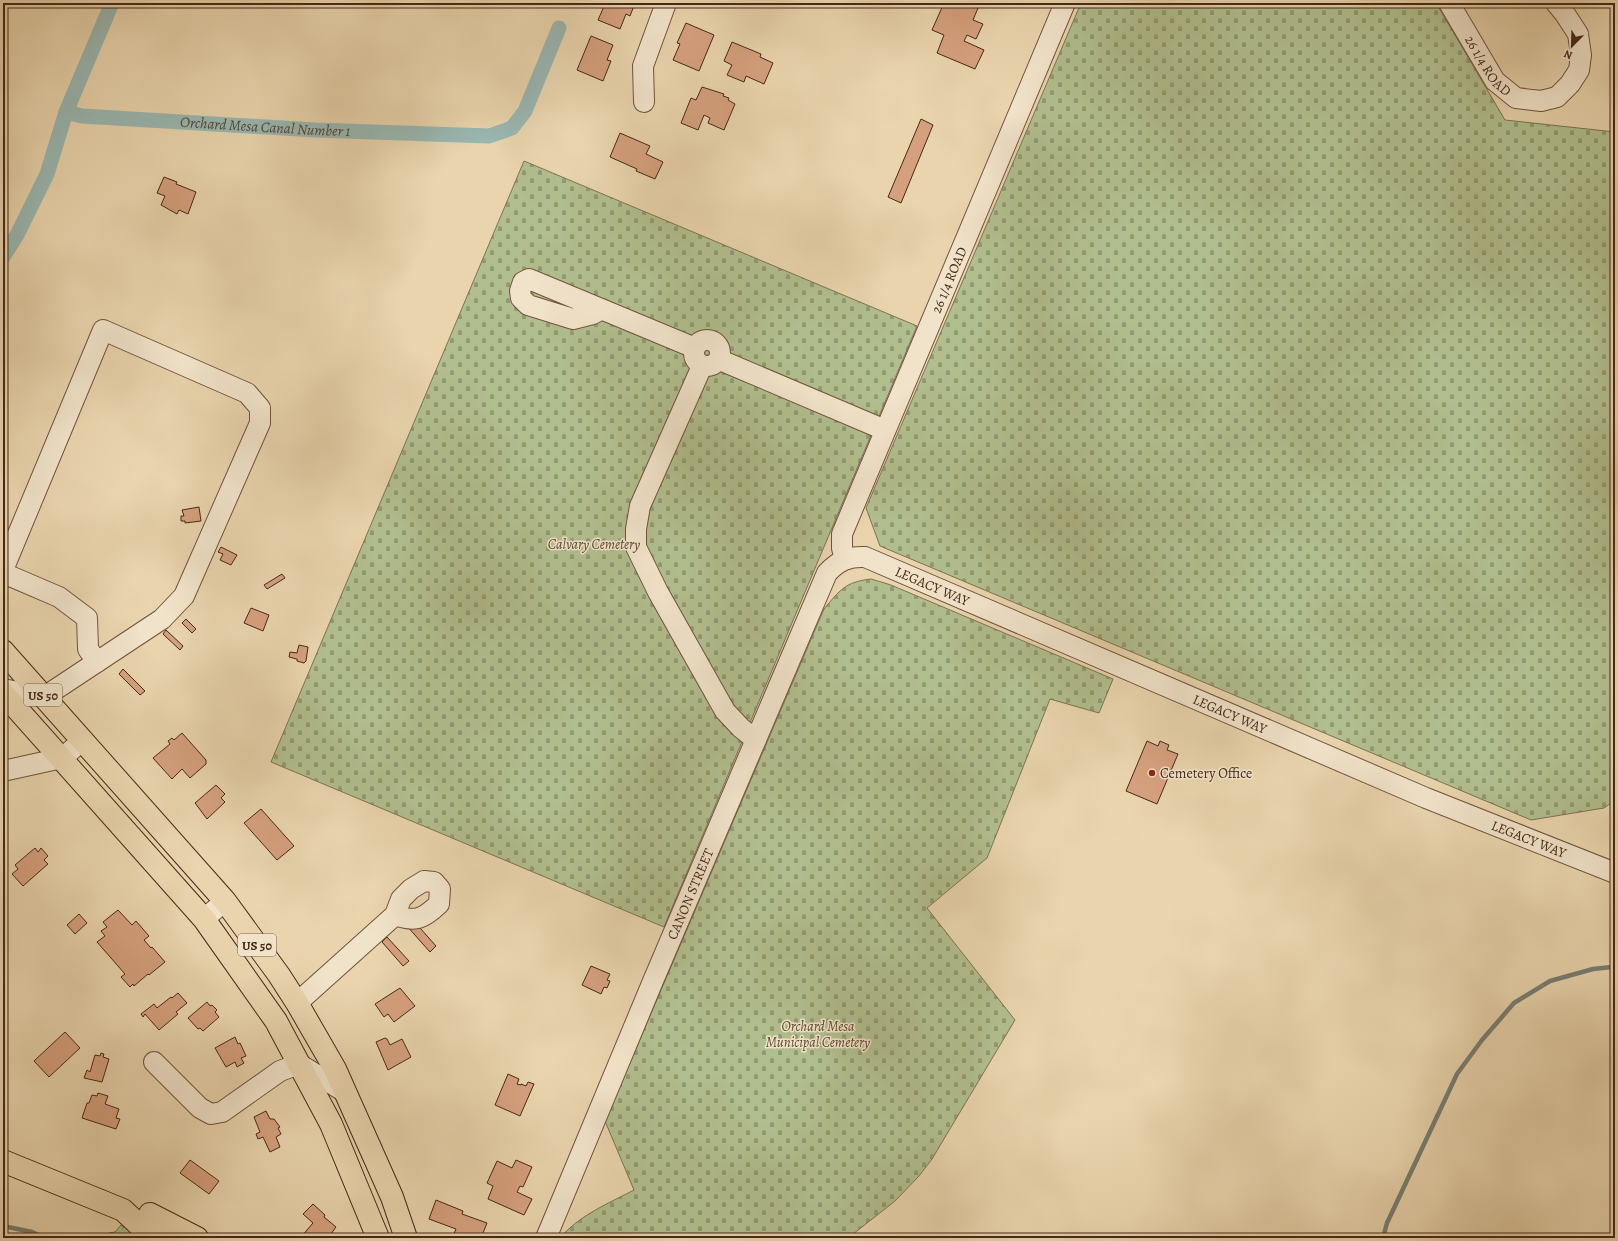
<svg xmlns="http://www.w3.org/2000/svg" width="1618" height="1241" font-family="Alegreya,serif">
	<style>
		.cemetery { fill: url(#cemetery-stones); stroke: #7c7352 }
		.park { fill: url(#park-crowns); stroke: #7c7352 }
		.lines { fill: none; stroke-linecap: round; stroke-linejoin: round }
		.stream { stroke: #787e73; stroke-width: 4.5 }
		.canal { stroke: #99b7b1; stroke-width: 15 }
		.building { fill: #d5a07e; stroke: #472817 }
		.minor-casing { stroke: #70533c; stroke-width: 22 }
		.major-casing { stroke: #472817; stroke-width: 24 }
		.highway-casing { stroke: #472817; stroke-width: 24 }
		.minor { stroke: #f1e3ca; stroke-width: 20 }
		.major { stroke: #e9d4ad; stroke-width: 22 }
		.highway { stroke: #e9d4ad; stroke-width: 22 }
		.poi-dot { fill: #8f2418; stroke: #f1e3ca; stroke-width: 1.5 }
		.labels { text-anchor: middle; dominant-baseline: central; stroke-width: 3; stroke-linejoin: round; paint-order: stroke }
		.shield { fill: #f1e3ca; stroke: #7a604d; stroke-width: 1 }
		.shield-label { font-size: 13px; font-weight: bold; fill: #472817 }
		.street-label { font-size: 14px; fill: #472817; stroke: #f1e3ca }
		.park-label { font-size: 14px; font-style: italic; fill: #5c462f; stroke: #f1e3ca }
		.poi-label { font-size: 14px; fill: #472817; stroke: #f1e3ca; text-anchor: start }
		.water-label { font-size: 15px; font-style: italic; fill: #574536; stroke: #f1e3ca }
	</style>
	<defs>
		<pattern id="cemetery-stones" width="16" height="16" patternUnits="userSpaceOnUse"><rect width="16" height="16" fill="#b1be8e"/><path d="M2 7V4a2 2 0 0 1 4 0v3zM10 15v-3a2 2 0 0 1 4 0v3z" fill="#929a73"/></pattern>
		<pattern id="park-crowns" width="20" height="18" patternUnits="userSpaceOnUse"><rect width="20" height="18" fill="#b1be8e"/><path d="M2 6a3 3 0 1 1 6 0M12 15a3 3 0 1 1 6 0" fill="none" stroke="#929a73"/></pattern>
	</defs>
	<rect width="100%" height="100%" fill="#e9d4ad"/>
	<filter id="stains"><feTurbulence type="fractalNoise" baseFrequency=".005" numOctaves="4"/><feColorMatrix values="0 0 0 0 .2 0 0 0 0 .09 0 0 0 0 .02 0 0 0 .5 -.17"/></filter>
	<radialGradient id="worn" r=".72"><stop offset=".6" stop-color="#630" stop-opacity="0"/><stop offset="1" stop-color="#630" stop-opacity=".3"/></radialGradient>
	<path class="cemetery" d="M1081,3H1436L1505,120L1615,132V800L1604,808L1531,820L880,546L866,508Z
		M524,161L917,326L664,927L271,762Z
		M871,579L891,585L1113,679L1099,713L1050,699L987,858L927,908L1015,1020L932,1159L919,1176L895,1201L848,1238H560C578,1216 609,1203 634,1190L605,1121L824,609C840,590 845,582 871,579Z"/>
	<path class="park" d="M121,1225L140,1238H111L109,1233L115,1232Z"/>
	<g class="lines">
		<path class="stream" d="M3,1226L32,1232L45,1238
			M1383,1238L1387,1223L1457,1074L1482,1040L1514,1003L1550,981L1593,969L1612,967L1615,968"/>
		<g class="canal">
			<path id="s1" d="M66,112L82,116L315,130L489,136L512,128L525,111L559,28"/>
			<path d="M3,257L17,235L47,174L66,112L112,3"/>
		</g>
	</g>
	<path class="building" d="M603,3H635L630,16L626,14L620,29L598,20L605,4Z
		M944,3H966L978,8L973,20L983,24L976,39L967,35L964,41L984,50L975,69L937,53L944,35L932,30Z
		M686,23L714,35L699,71L673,60L680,44L677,43Z
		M591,36L613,45L607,60L611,61L603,81L577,70Z
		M732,42L761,54L760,57L773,63L764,84L746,76L744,82L727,75L732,65L724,61Z
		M702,87L724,94L723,96L729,98L728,100L735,104L724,130L708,123L710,118L704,115L698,130L681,123L691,98L696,100Z
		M921,119L933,125L901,203L888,197Z
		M620,133L650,146L646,154L663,162L655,179L636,171L637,169L610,157Z
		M164,177L177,182L176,184L196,192L188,214L179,210L177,214L161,205L165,196L157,193Z
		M199,507L201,521L185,523V521H181V516H184L182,510Z
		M221,547L237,555L231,565L220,560L223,554L218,552Z
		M282,574L285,578L267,589L264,585Z
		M251,608L269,615L263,631L244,623Z
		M186,619L196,629L192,633L182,623Z
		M166,630L183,646L180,650L163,634Z
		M299,645L308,647L306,661L304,663L297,661V659L289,657L290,652L297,653Z
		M123,669L145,691L140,695L119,674Z
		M182,733L206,760V764L190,778L182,769L172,779L153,758L170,744L168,741L172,738L174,740Z
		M1147,741L1158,746L1160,741L1169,745L1167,750L1178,754L1157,804L1126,791Z
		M216,785L225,794L221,798L225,802L207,819L195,803Z
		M261,809L294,846L277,860L244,823Z
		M35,848L38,852L41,848L48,856L44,860L48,864L23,886L12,874L18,869L15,865Z
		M118,910L132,925L136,921L149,936L144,940L151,948L152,947L165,962L149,975L148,974L134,986L133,984L130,987L121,977L125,974L97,942L105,936L101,931L107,927L103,922Z
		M79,914L87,923L75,934L67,925Z
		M412,919L436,946L430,952L406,925Z
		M387,937L409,961L403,966L382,942Z
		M591,966L610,974L607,980L610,981L607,988L604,987L601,994L582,985Z
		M400,988L415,1006L394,1022L388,1014L384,1017L375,1004Z
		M178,993L187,1003L176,1012L178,1014L159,1030L145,1014L143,1017L141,1014L154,1004L157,1008L171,997L172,998Z
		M207,1002L210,1006L212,1005L217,1010L215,1012L219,1017L203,1031L200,1028L198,1029L188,1018Z
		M65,1032L80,1048L49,1077L34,1061Z
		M235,1037L238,1044L240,1043L246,1056L241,1058L244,1063L237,1067L235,1062L226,1067L215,1048Z
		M385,1038L387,1039L390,1045L402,1039L411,1057L388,1070L376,1042Z
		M101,1053L104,1054L103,1057L109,1059L102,1082L84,1078L87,1070L90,1072L95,1055L100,1056Z
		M508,1074L519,1079L517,1084L521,1085V1084L526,1086L528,1082L534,1084L520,1116L495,1105Z
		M98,1093L108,1096L105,1104L119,1109L116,1118L120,1119L116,1129L82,1118L87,1103H89L92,1095L97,1096Z
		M266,1111L270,1119H274L280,1127L278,1128L281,1134L276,1137L280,1147L270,1152L263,1137L258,1139L256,1134L260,1132L254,1117Z
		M190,1160L219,1181L209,1194L180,1173Z
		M516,1160L532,1167L523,1187L520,1186L517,1192L532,1199L524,1215L488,1199L493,1186L487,1183L497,1161L512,1168Z
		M436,1200L463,1211L462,1214L487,1223L481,1238H457L453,1236L456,1229L429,1219Z
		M313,1204L325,1215L324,1217L336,1227L328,1238L301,1237L313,1223L303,1214Z"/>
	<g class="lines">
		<defs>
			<g id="minor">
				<path id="s2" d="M1449,3L1495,81L1516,98L1541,101L1557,97L1570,84L1579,70L1581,55L1578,34L1565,14L1556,3"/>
				<path d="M644,102L643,66L666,3"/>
				<path d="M602,309L593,314L573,319L528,305L521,298L520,291L523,282L529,279L695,348"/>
				<circle cx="707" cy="353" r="13"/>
				<path d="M720,360L885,430"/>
				<path d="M702,366L640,506L636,529V547L658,592L725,711L741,728L756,740"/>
				<path id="s3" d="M845,559L842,548V534L1065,3"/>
				<path d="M3,570L103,330L247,393L260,408V423L184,596L162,619L44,697L3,689"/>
				<path d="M3,573L59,597L87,618L88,649L97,662"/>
				<path d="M3,771L62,758L83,740"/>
				<path d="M204,919L225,901"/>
				<path d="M297,1003L395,915L401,899L411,889L424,881L434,882L440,889L439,904C424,918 416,923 395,915"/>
				<path d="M154,1062L200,1108L211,1114L222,1112L280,1071L299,1064L345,1092"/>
				<path id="s4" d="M546,1238L653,981L827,573C838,561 849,556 865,557L1426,798L1615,873"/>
			</g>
			<path id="major" d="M3,1161L123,1210L138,1224L166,1238
				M150,1214L197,1238"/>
			<path id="highway" d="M3,651L225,901L279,975L297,1003L335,1069L392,1197L406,1238
				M3,693L204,919L276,1021L331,1124L378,1238"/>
		</defs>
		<use href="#minor" class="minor-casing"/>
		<use href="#major" class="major-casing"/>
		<use href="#highway" class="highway-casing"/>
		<use href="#minor" class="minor"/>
		<use href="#major" class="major"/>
		<use href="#highway" class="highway"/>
	</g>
	<circle class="poi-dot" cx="1152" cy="773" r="4"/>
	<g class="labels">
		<g class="shield">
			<rect x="24" y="684" width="38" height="22" rx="3"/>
			<rect x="238" y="934" width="38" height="22" rx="3"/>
		</g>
		<g class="shield-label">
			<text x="43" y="695">US 50</text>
			<text x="257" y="945">US 50</text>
		</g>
		<g class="street-label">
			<text stroke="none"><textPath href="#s2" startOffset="74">26 1/4 ROAD</textPath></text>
			<text stroke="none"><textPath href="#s3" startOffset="301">26 1/4 ROAD</textPath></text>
			<text stroke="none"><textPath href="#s4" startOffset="838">LEGACY WAY</textPath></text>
			<text stroke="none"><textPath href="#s4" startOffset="1162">LEGACY WAY</textPath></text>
			<text stroke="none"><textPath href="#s4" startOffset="1486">LEGACY WAY</textPath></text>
			<text stroke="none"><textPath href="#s4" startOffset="373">CANON STREET</textPath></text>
		</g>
		<g class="park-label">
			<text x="594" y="544">Calvary Cemetery</text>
			<text x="818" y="1026">Orchard Mesa<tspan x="818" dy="16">Municipal Cemetery</tspan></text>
		</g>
		<g class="poi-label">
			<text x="1160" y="773">Cemetery Office</text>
		</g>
		<g class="water-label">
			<text stroke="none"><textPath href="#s1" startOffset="200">Orchard Mesa Canal Number 1</textPath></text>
		</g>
	</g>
	<rect width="1618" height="1241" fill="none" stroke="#e9d4ad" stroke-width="16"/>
	<rect x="4" y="4" width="1610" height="1233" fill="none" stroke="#472817" stroke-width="2"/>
	<rect x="8" y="8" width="1602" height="1225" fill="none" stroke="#472817"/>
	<g transform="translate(1572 46) rotate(203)" stroke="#f1e3ca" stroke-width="3" paint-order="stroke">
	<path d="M0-3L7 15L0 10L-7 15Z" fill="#472817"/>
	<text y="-6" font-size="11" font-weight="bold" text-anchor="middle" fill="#472817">N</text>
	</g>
	<rect width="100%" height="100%" filter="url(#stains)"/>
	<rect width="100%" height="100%" fill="url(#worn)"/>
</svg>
